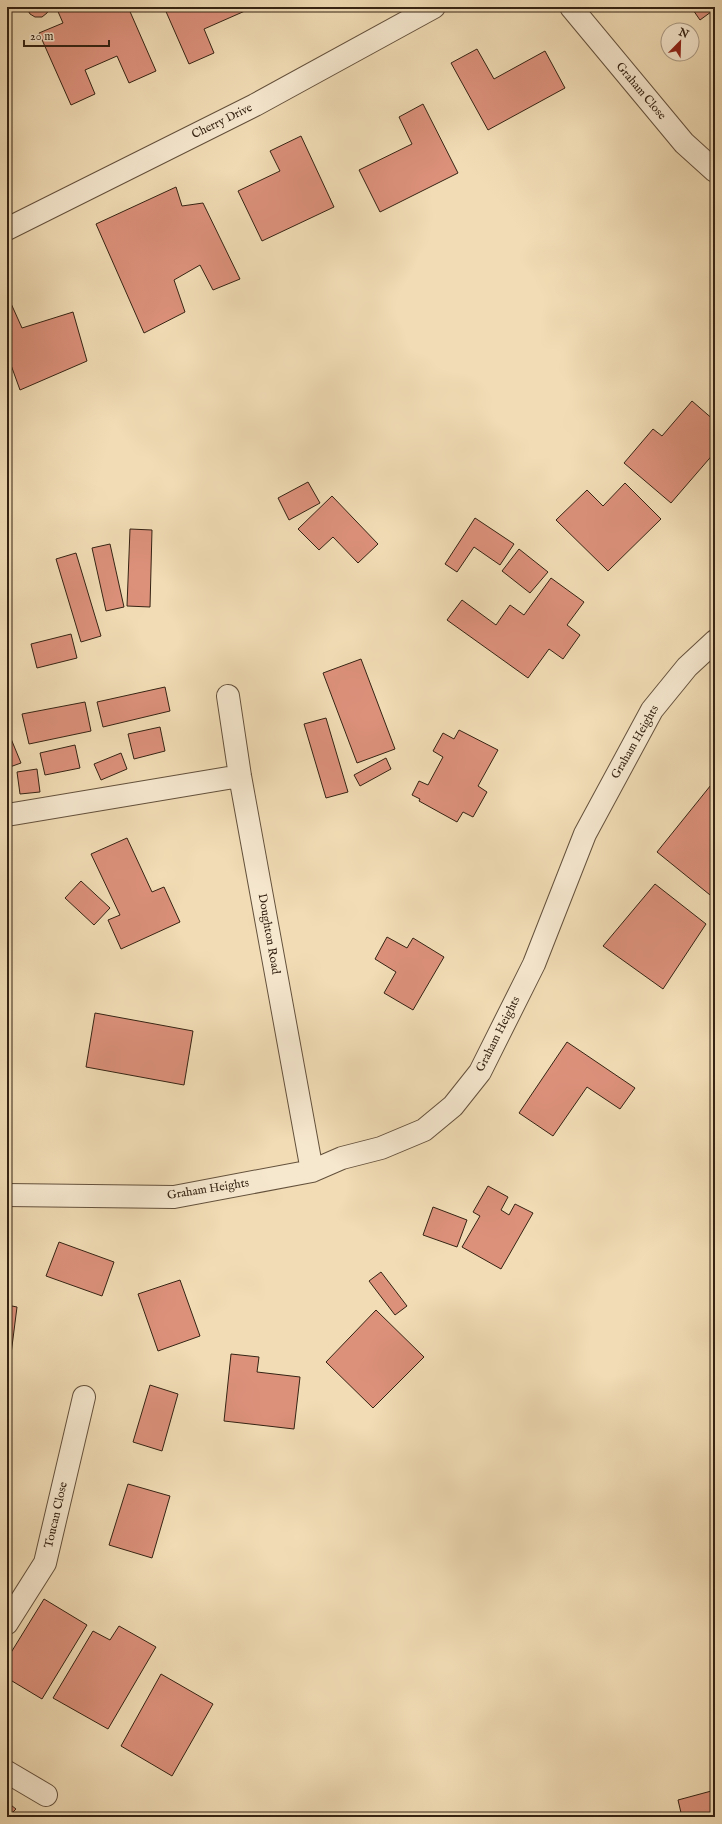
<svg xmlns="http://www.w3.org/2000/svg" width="722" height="1824" font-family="'IM FELL English',serif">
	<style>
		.building { fill: #dc917b; stroke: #352313 }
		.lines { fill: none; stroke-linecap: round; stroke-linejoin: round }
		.street-casing { stroke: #64513c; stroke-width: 24 }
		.street { stroke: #f6e8cf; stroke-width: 22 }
		.labels { text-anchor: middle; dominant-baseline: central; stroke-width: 3; stroke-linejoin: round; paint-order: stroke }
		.street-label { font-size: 12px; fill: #352313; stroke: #f6e8cf }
	</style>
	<rect width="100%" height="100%" fill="#f1dcb5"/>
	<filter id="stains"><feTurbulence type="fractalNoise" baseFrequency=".005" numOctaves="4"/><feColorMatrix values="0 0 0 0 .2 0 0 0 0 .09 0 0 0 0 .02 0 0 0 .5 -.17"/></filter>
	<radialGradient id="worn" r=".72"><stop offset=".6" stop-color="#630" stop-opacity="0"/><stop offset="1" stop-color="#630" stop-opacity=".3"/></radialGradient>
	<path class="building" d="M26,7H50V8L47,13L42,17H35L30,14Z
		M56,7H128L156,71L129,83L117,56L85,70L95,94L71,105L39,33L63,23Z
		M164,7H254L204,29L214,53L189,64Z
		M691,7H715V9L700,20Z
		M477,49L494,79L545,51L565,88L488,130L451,63Z
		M423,104L458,173L380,212L359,170L412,144L399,117Z
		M301,136L334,207L262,241L238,191L280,171L270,151Z
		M176,187L182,206L203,203L240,279L213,290L200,265L174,280L185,312L144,333L96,224Z
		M9,299L22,328L73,312L87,361L20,390L7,354V300Z
		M692,401L715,421V452L671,503L624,463L653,429L662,436Z
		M308,482L320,503L289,520L278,498Z
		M625,483L661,519L608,571L556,520L587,490L603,506Z
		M332,496L378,544L358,563L333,537L319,550L298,529Z
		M475,518L514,544L500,565L474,547L457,572L445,564Z
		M130,529L152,530L150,607L127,606Z
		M110,544L124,607L106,611L92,548Z
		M519,549L548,572L530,593L502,571Z
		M76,553L101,636L81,642L56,559Z
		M551,578L584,602L567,625L580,635L563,659L549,649L528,678L447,620L462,600L496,625L510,605L524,615Z
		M71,634L77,658L37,668L31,644Z
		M361,659L395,749L357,763L323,673Z
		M165,687L170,711L103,727L97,702Z
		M85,702L91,731L29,744L22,714Z
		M326,718L348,792L326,798L304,724Z
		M160,727L165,751L134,759L128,734Z
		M7,729L21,763L7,768Z
		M459,730L498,750L478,786L487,792L473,817L463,812L457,822L419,801L420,799L412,795L419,781L428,785L443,757L433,751L443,733L454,739Z
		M75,745L80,768L45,775L40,753Z
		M121,753L127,769L101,780L94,764Z
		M386,758L391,769L360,786L354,775Z
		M37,769L40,792L20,794L17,772Z
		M715,780V899L657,852Z
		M127,838L152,892L164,887L180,922L121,949L108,920L120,915L91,854Z
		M81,881L110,908L94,925L65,898Z
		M655,884L706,924L663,989L603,946Z
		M387,937L407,948L413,938L444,957L413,1010L384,993L396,972L375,959Z
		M95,1013L193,1031L184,1085L86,1067Z
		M567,1042L635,1088L620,1109L587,1087L553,1136L519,1113Z
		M488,1186L508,1197L501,1210L509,1215L515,1204L533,1213L501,1269L462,1247L480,1216L473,1212Z
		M433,1207L467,1220L457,1247L423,1235Z
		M59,1242L114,1262L102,1296L46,1276Z
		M381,1272L407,1306L395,1315L369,1281Z
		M180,1280L200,1336L158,1351L138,1294Z
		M7,1305L17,1307L9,1370H7Z
		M376,1310L424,1357L373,1408L326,1362Z
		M231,1354L259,1357L257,1372L300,1377L294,1429L224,1421Z
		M150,1385L178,1394L162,1451L133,1442Z
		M128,1484L170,1496L152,1558L109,1545Z
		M44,1599L87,1625L42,1699L7,1678V1659Z
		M119,1626L156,1647L108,1729L53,1698L93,1631L110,1640Z
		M161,1674L213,1704L172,1776L121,1746Z
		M715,1790V1817H682L678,1800Z
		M7,1802L16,1809L8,1817H7Z"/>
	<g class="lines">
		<defs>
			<path id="street" d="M571,7L684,143L715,171
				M7,229L255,105L434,7
				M228,696L240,776L312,1171
				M7,815L240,776
				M7,1195L174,1197L312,1171L342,1158L381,1148L424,1130L453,1106L480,1072L534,964L585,834L652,710L687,667L715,641
				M7,1623L45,1563L84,1397
				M7,1772L46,1795"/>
		</defs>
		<use href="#street" class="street-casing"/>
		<use href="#street" class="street"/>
	</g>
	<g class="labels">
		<g class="street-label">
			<text transform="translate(641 91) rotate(50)">Graham Close</text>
			<text transform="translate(222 121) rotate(-26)">Cherry Drive</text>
			<text transform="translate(635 742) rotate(-60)">Graham Heights</text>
			<text transform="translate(269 934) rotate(80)">Doughton Road</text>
			<text transform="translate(498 1034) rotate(-63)">Graham Heights</text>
			<text transform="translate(208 1189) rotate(-9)">Graham Heights</text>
			<text transform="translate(56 1515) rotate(-77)">Toucan Close</text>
		</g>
	</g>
	<rect width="722" height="1824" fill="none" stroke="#f1dcb5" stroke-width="24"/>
	<rect x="8" y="8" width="706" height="1808" fill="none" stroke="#352313" stroke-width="2"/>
	<rect x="12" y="12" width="698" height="1800" fill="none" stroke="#352313"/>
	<g transform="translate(680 42) rotate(23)"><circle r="19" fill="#f6e8cf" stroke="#a99984"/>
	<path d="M0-3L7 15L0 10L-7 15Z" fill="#8f2418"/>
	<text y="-6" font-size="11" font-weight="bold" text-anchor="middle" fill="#352313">N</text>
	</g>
	<path d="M24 40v6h85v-6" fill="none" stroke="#352313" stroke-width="2"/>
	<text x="30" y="40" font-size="12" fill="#352313" stroke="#f6e8cf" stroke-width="3" paint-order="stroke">20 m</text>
	<rect width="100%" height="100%" filter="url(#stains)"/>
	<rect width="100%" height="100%" fill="url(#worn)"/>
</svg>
